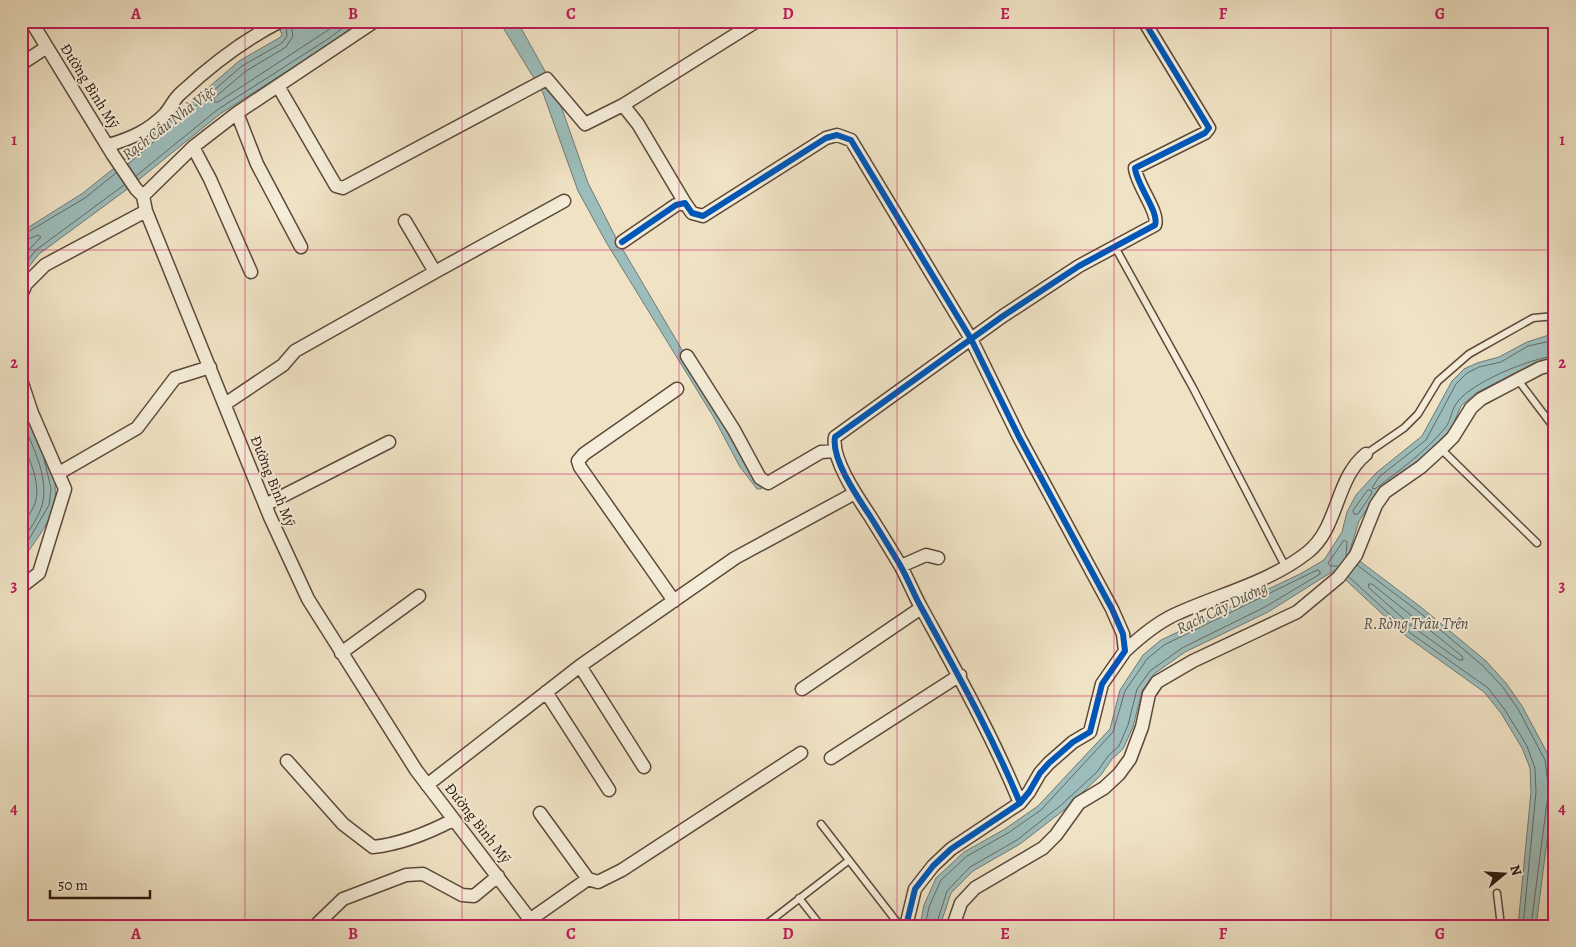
<svg xmlns="http://www.w3.org/2000/svg" width="1576" height="947" font-family="Alegreya,serif">
	<style>
		.water { fill: #9cbdbb; stroke: #6f7a75 }
		.lines { fill: none; stroke-linecap: round; stroke-linejoin: round }
		.shore { stroke: #646a64; stroke-width: 1 }
		.service-casing { stroke: #5c493a; stroke-width: 9 }
		.minor-casing { stroke: #5c493a; stroke-width: 15 }
		.service { stroke: #f5edd9; stroke-width: 6 }
		.minor { stroke: #f5edd9; stroke-width: 12 }
		.cycleway-casing { stroke: #f5edd9; stroke-width: 9 }
		.cycleway { stroke: #0057b8; stroke-width: 6 }
		.grid { fill: none; stroke: #c2185b; stroke-width: 1; stroke-opacity: 0.55 }
		.labels { text-anchor: middle; dominant-baseline: central; stroke-width: 4; stroke-linejoin: round; paint-order: stroke }
		.street-label { font-size: 15px; fill: #2b160c; stroke: #f5edd9 }
		.water-label { font-size: 16px; font-style: italic; fill: #535049; stroke: #f5edd9 }
		.neatline { fill: none; stroke: #c2185b; stroke-width: 2 }
		.grid-label { font-size: 16px; text-anchor: middle; font-weight: bold; fill: #c2185b }
	</style>
	<rect width="100%" height="100%" fill="#f0e3c5"/>
	<filter id="stains"><feTurbulence type="fractalNoise" baseFrequency=".004" numOctaves="4"/><feColorMatrix values="0 0 0 0 .2 0 0 0 0 .09 0 0 0 0 .02 0 0 0 .5 -.17"/></filter>
	<radialGradient id="worn" r=".72"><stop offset=".6" stop-color="#630" stop-opacity="0"/><stop offset="1" stop-color="#630" stop-opacity=".3"/></radialGradient>
	<path class="water" d="M277,21H360L331,43L220,114L126,190L39,254L21,277V232L83,193L133,153L239,61L279,38L282,35Z
		M499,21H517L555,89L588,183L616,238L763,487L761,489H757L740,467L713,416L606,242L578,191L543,93Z
		M1549,335H1555V361L1528,366L1476,393L1461,406L1451,429L1418,462L1377,494L1359,521L1349,553L1422,608L1486,661L1506,683L1522,706L1550,758L1553,794L1536,926H1518L1531,792L1530,768L1522,748L1501,713L1484,692L1406,636L1335,570L1268,612L1185,652L1154,674L1142,691L1133,727L1123,749L1112,759L1101,775L1064,810L1020,844L973,871L951,893L940,926H920L924,905L936,878L964,852L1005,829L1038,806L1110,729L1120,690L1143,655L1161,640L1300,574L1324,560L1342,532L1347,512L1356,495L1376,473L1422,436L1452,381L1464,369L1477,363L1499,357L1527,342Z
		M21,390C34,421 62,471 54,505C51,522 31,547 21,562L24,490L21,483Z"/>
	<g class="lines">
		<path class="shore" d="M290,21L293,36L286,47L246,71L214,98V102H218L342,21
			M128,164L242,66L282,43L287,36L286,26
			M136,176L217,110L328,39L352,21
			M21,236L85,198L116,173
			M21,242L38,235L41,237L21,258
			M21,269L36,250L124,185
			M1555,340L1528,346L1501,362L1479,367L1467,373L1456,384L1426,440L1379,477L1372,488L1375,489C1400,470 1425,452 1445,428C1451,421 1451,411 1456,404C1469,383 1531,358 1555,356
			M21,419C31,443 48,474 43,501C41,514 29,531 21,542
			M21,439C28,456 40,480 36,500C34,509 26,519 21,527
			M1368,490H1371L1372,493L1358,514H1354L1353,511Z
			M21,553L49,505L51,488L44,459
			M1357,565L1419,612L1482,665L1502,686L1518,709L1545,760L1548,784L1555,787
			M1338,566H1330L1328,563L1344,540L1347,542L1346,556
			M1349,577L1409,632L1488,688L1505,710L1527,746L1535,768L1536,792L1523,926
			M1369,584H1372L1462,656L1463,660H1459L1413,627L1369,588Z
			M925,926L929,907L941,880L967,856L1008,833L1041,810L1113,732L1125,691L1147,659L1164,645L1317,570L1320,571V574L1265,607L1182,648L1150,671L1137,689L1128,725L1119,746L1108,756L1097,772L1060,806L1017,840L970,867L947,891L936,926
			M1531,926L1547,802L1550,798L1555,797"/>
		<defs>
			<path id="service" d="M1115,247L1193,388L1285,566
				M1518,380L1555,429
				M1441,449L1537,543
				M1366,454L1404,428L1418,414L1438,381L1469,354L1533,318L1555,316
				M821,824L900,926
				M1497,893L1501,926
				M799,898L821,926
				M764,926L848,861"/>
			<path id="minor" d="M31,21L113,155L136,189L143,196L146,211L270,517L308,599L416,770L535,926
				M21,64L47,47
				M278,86L336,186L343,188L547,79L585,124L623,105L638,124L685,203
				M623,105L757,21
				M237,113L257,164L301,247
				M109,145C132,138 148,131 165,114C171,107 174,99 181,93C210,66 245,39 281,21
				M193,147L210,179L251,272
				M143,196L193,147L237,113L375,21
				M405,221L435,272L564,201
				M622,242L676,205L685,203L692,213L703,216L826,138L837,135L851,140L971,339L1019,437L1112,609L1123,634L1125,651L1102,684L1090,732L1073,742L1049,763L1040,773L1029,792L1020,803L951,849L933,866L915,889L906,926
				M21,295L26,284L45,265L146,211
				M687,356L734,430L760,478L768,483L821,452L835,451
				M21,380L32,413L65,489L39,573L21,587
				M225,404L283,365L295,351L435,272
				M59,473L137,428L175,378L210,367
				M265,505L389,442
				M901,566L926,555L938,558
				M674,601L580,467L578,461L584,454L677,389
				M1125,651C1140,637 1155,624 1174,615C1219,594 1269,583 1308,552C1339,527 1335,479 1366,454
				M341,653L419,596
				M580,666L644,767
				M802,689L921,608
				M546,692L609,790
				M831,758L960,675
				M287,761L343,824L373,847C402,844 428,833 453,820
				M427,785L580,666L735,558L855,493
				M1020,803C992,735 957,673 922,609C914,595 908,579 900,565C890,548 880,532 870,516C858,498 831,459 835,437L1003,316L1079,266L1155,225C1160,213 1136,184 1135,168L1205,133L1209,128L1144,21
				M540,813L588,879L598,882L622,870L801,753
				M531,919L588,879
				M315,926L343,899L406,875L423,874L462,895L474,896L498,876
				M953,926L961,903L975,888L1043,848L1056,835L1079,803L1104,788L1119,774L1130,759L1142,727L1149,694L1157,682L1193,661L1297,612L1339,577L1356,555L1376,505L1385,492L1421,467L1445,445L1453,437L1471,408L1481,399L1540,368L1555,364"/>
		</defs>
		<use href="#service" class="service-casing"/>
		<use href="#minor" class="minor-casing"/>
		<use href="#service" class="service"/>
		<use href="#minor" class="minor"/>
		<defs>
			<path id="cycleway" d="M622,242L676,205L685,203L692,213L703,216L826,138L837,135L851,140L971,339L1019,437L1112,609L1123,634L1125,651L1102,684L1090,732L1073,742L1049,763L1040,773L1029,792L1020,803L951,849L933,866L915,889L906,926
				M1020,803C992,735 957,673 922,609C914,595 908,579 900,565C890,548 880,532 870,516C858,498 831,459 835,437L1003,316L1079,266L1155,225C1160,213 1136,184 1135,168L1205,133L1209,128L1144,21"/>
		</defs>
		<use href="#cycleway" class="cycleway-casing"/>
		<use href="#cycleway" class="cycleway"/>
	</g>
	<path class="grid" d="M245,21V926M462,21V926M679,21V926M897,21V926M1114,21V926M1331,21V926M21,250H1555M21,474H1555M21,696H1555"/>
	<g class="labels">
		<g class="street-label">
			<text transform="translate(90 86) rotate(58)">Đường Bình Mỹ</text>
			<text transform="translate(273 481) rotate(68)">Đường Bình Mỹ</text>
			<text transform="translate(478 823) rotate(52)">Đường Bình Mỹ</text>
		</g>
		<g class="water-label">
			<text transform="translate(169 123) rotate(-37)">Rạch Cầu Nhà Việc</text>
			<text transform="translate(1222 608) rotate(-26)">Rạch Cây Dương</text>
			<text x="1416" y="624">R.Ròng Trâu Trên</text>
		</g>
	</g>
	<rect width="1576" height="947" fill="none" stroke="#f0e3c5" stroke-width="55"/>
	<g transform="translate(1504 874) rotate(72)" stroke="#f5edd9" stroke-width="4" paint-order="stroke">
	<path d="M0-4L9 19L0 12L-9 19Z" fill="#2b160c"/>
	<text y="-8" font-size="14" font-weight="bold" text-anchor="middle" fill="#2b160c">N</text>
	</g>
	<path d="M50 890v8h100v-8" fill="none" stroke="#2b160c" stroke-width="2.5"/>
	<text x="58" y="890" font-size="15" fill="#2b160c" stroke="#f5edd9" stroke-width="4" paint-order="stroke">50 m</text>
	<rect x="28" y="28" width="1520" height="892" class="neatline"/>
	<g class="grid-label">
		<text x="136" y="19">A</text>
		<text x="353" y="19">B</text>
		<text x="571" y="19">C</text>
		<text x="788" y="19">D</text>
		<text x="1005" y="19">E</text>
		<text x="1223" y="19">F</text>
		<text x="1440" y="19">G</text>
		<text x="14" y="145">1</text>
		<text x="1562" y="145">1</text>
		<text x="14" y="368">2</text>
		<text x="1562" y="368">2</text>
		<text x="14" y="591">3</text>
		<text x="1562" y="591">3</text>
		<text x="14" y="814">4</text>
		<text x="1562" y="814">4</text>
		<text x="136" y="939">A</text>
		<text x="353" y="939">B</text>
		<text x="571" y="939">C</text>
		<text x="788" y="939">D</text>
		<text x="1005" y="939">E</text>
		<text x="1223" y="939">F</text>
		<text x="1440" y="939">G</text>
	</g>
	<rect width="100%" height="100%" filter="url(#stains)"/>
	<rect width="100%" height="100%" fill="url(#worn)"/>
</svg>
